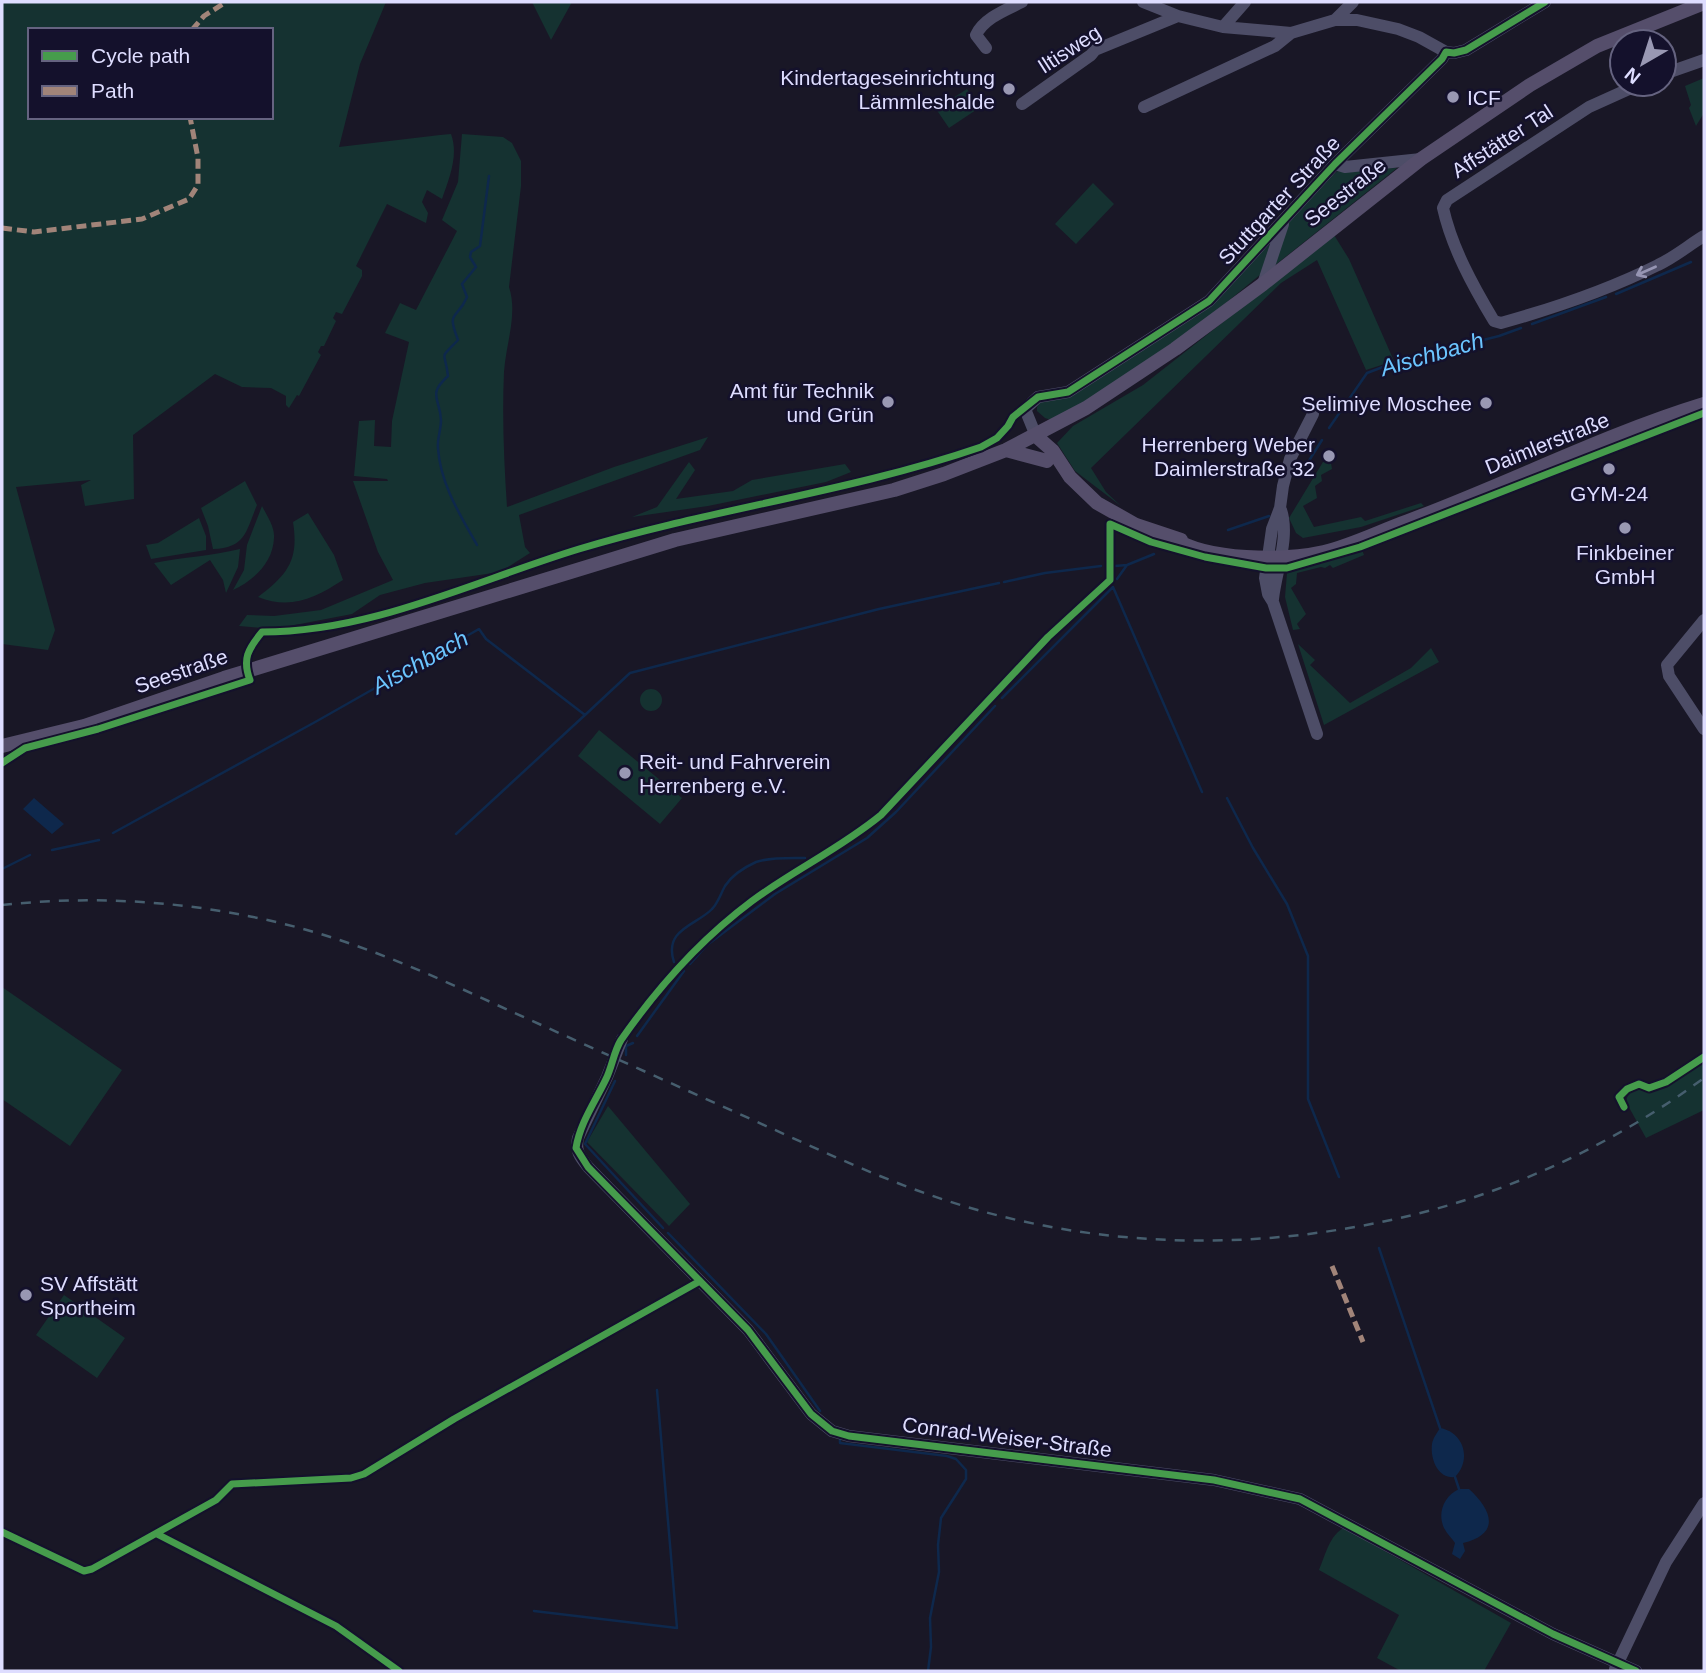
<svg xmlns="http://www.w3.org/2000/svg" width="1706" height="1673" font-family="Helvetica,sans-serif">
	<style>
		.green { fill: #153231; fill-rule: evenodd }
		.water { fill: #0e284c }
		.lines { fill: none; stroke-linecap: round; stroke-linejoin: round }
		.stream { stroke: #0e284c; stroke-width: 2.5 }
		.minor { stroke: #4d4d67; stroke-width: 12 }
		.major { stroke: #554e6b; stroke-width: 14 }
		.rail { stroke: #465e6e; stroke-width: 2.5; stroke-dasharray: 10 9; stroke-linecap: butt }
		.quiet { stroke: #a18479; stroke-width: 5; stroke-dasharray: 10 5; stroke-linecap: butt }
		.cycleway-casing { stroke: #14112c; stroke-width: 11 }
		.cycleway { stroke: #469c4c; stroke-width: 7 }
		.oneway { stroke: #9695b3 }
		.poi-dot { fill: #9998b3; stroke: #14112c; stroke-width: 2.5 }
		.labels { text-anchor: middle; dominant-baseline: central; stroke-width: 5; stroke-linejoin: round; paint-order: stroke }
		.street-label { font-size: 21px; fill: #deddff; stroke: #14112c }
		.poi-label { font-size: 21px; fill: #deddff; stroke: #14112c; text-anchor: end }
		.water-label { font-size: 23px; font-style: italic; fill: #6bc5ff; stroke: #14112c }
	</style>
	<rect width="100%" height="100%" fill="#191726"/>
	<path class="green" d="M2,2H386L360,64L339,147L440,135L451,134C459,155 449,179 442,199L427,190L422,202L428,213L426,223L387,204L356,266L362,270V276L342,314L336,312L333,318L336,321L324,346H321L318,352L321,355L299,396L297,395L289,408L286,405V396L271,388L242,387L215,374L133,435L134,499L85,506L81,485L91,480L16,487L55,630L48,650L2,644ZM30,30H271V117H30Z
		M532,2H572L551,40Z
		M1704,78V113L1696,126L1689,108L1691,105L1685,86Z
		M967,89L979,108L949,128L936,109Z
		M462,134L503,137L512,143L521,161V186L509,287C518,314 506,343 504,372C502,417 504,462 507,507L614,467L708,437L700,450L519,515L525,547L530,553L500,572L425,583L380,595L352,614L274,629L239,626L247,615L274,616L321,610L393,580L378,552L353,481H388L387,479L354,476L359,421L375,420L374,446L391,447L392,421L409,342L385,333L400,303L416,310L457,231L442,220L458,182Z
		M1397,168L1274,266L1290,220L1333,175L1339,170Z
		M1093,183L1114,204L1076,244L1055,224Z
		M1334,235L1349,259L1394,361L1366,370L1317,260L1281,283L1091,468L1106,492L1121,506L1075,471L1057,443L1073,426L1143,385Z
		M1274,240L1261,274L1209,317L1146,362L1084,403L1051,420L1045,418L1037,411V407L1041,402L1064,398L1197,316Z
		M1329,452L1332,469L1321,475L1322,481L1315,486L1317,498L1303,506L1314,527L1361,517L1365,521L1421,503L1424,506L1361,527L1303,538L1296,533L1289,518Z
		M689,462L695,470L676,499L733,491L752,480L845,464L851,472L826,482L708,506L632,517L657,507Z
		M245,481L257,505C246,531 246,548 213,549L208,526L201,508Z
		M262,506C267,516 275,527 274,538C273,563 253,581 233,590L244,570L247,545Z
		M308,513L334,555L343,580C315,598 291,610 258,597C288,574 299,560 293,522Z
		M199,518L206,536V550L151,559L146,545L158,543Z
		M240,549L238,567L226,593L223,580L210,560L171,585L154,563C183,557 212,556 240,549Z
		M1360,550H1362L1364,555L1333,568L1330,565L1325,568L1321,567L1297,573L1296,584L1291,588L1306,614L1297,624L1300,629L1293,630L1285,597L1287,573L1293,567Z
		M1298,644L1315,660L1310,665L1350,703L1411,668L1431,648L1439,662L1324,725Z
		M640 700a11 11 0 1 1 22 0a11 11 0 1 1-22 0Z
		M599,730L682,798L660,824L578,756Z
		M2,987L122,1070L70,1146L2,1099Z
		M1704,1059V1110L1646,1138L1626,1102L1628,1094L1635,1089L1654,1091Z
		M608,1106L690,1204L669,1226L587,1142Z
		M64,1295L125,1338L97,1378L36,1335Z
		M1344,1528L1511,1623L1484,1671H1401L1377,1658L1399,1615L1319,1570C1325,1556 1330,1534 1344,1528Z"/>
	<path class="water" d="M34,798L64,824L52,834L23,809Z
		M1440,1428C1464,1432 1472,1460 1455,1477C1438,1479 1430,1459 1432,1444C1433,1438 1437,1433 1440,1428Z
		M1459,1489H1469C1492,1510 1501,1534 1463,1543L1465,1551L1460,1559L1452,1554L1455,1543C1452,1538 1447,1534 1444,1528C1437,1513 1444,1496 1459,1489Z"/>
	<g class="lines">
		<path class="stream" d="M1616,294L1691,262
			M1532,324L1606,297
			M1329,428L1367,373L1396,362L1499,336L1521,328
			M1305,467L1322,440
			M1228,530L1269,516
			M477,545C460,515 440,483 438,448C437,439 441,430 441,420C440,398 427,395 448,376C445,349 438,361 458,340C446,309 457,321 467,297L462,284L476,267L470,257L471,252L480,246L489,176
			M1115,566L1127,565L1154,554
			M1117,579L1127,565
			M1004,582L1045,573L1101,566
			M1002,698L1113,587L1202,792
			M1227,798L1253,848L1287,904L1308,956V1099L1339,1177
			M113,833L317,721L479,629L486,639L585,715L630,673L879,609L999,583
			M456,834L585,715
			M52,850L99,840
			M2,869L30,855
			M674,962C663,929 697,925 712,909C718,903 721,893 725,886C732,875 745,867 756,862C770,857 790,858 805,858
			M690,964L707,945L775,894L867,838L896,812L995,706
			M637,1036L684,971
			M626,1055V1046L633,1043
			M615,1081L585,1144L663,1228
			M668,1233L766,1334L820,1411
			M1379,1248L1440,1428
			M840,1439V1443L947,1456L956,1459L966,1470V1479L941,1518L938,1545L939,1572L930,1618L931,1647L928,1671
			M1455,1477L1459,1489
			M534,1611L677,1628L657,1390"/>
		<path class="minor" d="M1143,2L1178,16L1223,27L1291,33L1335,20H1357L1398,29L1419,37L1446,52
			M1335,20L1353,2
			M1223,27L1245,2
			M986,48L976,35C984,18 1006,10 1022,2
			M1664,74L1704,60
			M1640,84L1589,107L1447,200L1443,208C1452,248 1473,286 1494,321L1501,323C1555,308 1608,290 1658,265C1675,257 1689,245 1704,236
			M1022,104L1091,55L1095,50L1178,16
			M1144,107L1275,46L1291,33
			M1335,164L1345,167L1421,159
			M1263,284L1283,224
			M1313,414L1290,459L1283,486L1280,508L1272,529L1265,578L1268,594L1273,602L1317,734
			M1036,436L1025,409L1038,397L1068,392L1209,301L1335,164L1442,59L1446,52L1454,53L1466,50L1545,2
			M1273,599C1276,571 1290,537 1281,510
			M1704,620L1667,665L1669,676L1704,729
			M622,1039L607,1077L578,1138C575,1151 580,1157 588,1167L748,1330L811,1414L832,1431L849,1436L1214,1480L1300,1499L1553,1634L1636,1671
			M1615,1669L1666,1562L1704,1503"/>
		<path class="major" d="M1036,436L1053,451L1070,477L1097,503L1136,525L1181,540
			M1006,450L1047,461
			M1173,538C1207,561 1284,561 1324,552C1353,545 1380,531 1408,521C1508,484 1603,435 1704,404
			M2,746L84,726L224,678L675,540L894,490L944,474L1006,450L1086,408L1175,349L1263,284L1421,159L1530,85L1597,46L1704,3"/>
		<path class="rail" d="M2,905C94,895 189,901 280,923C360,942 434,976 508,1010C590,1047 673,1084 755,1121C813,1147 870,1174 930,1195C1064,1242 1210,1252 1349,1228C1478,1207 1599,1155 1704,1078"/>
		<path class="quiet" d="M192,30L204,16L226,2
			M2,228L34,232L142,219L189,199L198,185V158L190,117
			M1332,1266L1363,1342"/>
		<defs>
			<path id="cycleway" d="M2,763L25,748L98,729L250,680C242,659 248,649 262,632C373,632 474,581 579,549C711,509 850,492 981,447L997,438L1008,426L1013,417L1038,397L1068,392L1209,301L1335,164L1442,59L1446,52L1454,53L1466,50L1545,2
				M1624,1107L1619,1097L1627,1089L1639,1084L1649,1088L1666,1082L1704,1057
				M2,1532L84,1571L92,1569L216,1500L232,1484L351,1478L364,1474L454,1419L700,1281
				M157,1534L336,1626L399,1671
				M1636,1671L1553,1634L1300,1499L1214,1480L849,1436L832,1431L811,1414L748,1330L588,1167L576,1148C580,1123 595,1102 606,1079C612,1067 614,1051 621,1040C658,987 701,939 752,901C794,870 841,848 881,815L1048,637L1110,580V524L1151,542L1205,557L1266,568H1287L1360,547L1704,413"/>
		</defs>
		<use href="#cycleway" class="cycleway-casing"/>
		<use href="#cycleway" class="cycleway"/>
	</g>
	<defs><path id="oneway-shaft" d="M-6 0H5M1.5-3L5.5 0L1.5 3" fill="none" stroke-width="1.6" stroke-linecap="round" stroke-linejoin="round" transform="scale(1.75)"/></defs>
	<use class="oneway" href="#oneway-shaft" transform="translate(1646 271) rotate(156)"/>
	<g class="poi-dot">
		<circle cx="1009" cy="89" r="7"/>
		<circle cx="1453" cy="97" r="7"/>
		<circle cx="888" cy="402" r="7"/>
		<circle cx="1486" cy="403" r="7"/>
		<circle cx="1329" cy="456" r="7"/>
		<circle cx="1609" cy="469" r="7"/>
		<circle cx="1625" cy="528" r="7"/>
		<circle cx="625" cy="773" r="7"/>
		<circle cx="26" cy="1295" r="7"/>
	</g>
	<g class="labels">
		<g class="street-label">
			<text transform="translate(1069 49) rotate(-33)">Iltisweg</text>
			<text transform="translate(1502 141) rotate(-33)">Affstätter Tal</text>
			<text transform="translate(1345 192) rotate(-38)">Seestraße</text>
			<text transform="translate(1279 200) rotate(-47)">Stuttgarter Straße</text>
			<text transform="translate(1547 443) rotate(-22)">Daimlerstraße</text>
			<text transform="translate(181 671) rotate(-19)">Seestraße</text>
			<text transform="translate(1007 1437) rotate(7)">Conrad-Weiser-Straße</text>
		</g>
		<g class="poi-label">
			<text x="995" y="77">Kindertageseinrichtung<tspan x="995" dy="24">Lämmleshalde</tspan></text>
			<text x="1467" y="97" text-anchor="start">ICF</text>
			<text x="874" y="390">Amt für Technik<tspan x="874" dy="24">und Grün</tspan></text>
			<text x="1472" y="403">Selimiye Moschee</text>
			<text x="1315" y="444">Herrenberg Weber<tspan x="1315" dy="24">Daimlerstraße 32</tspan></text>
			<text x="1609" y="493" text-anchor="middle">GYM-24</text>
			<text x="1625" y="552" text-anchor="middle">Finkbeiner<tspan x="1625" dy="24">GmbH</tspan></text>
			<text x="639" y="761" text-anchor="start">Reit- und Fahrverein<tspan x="639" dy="24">Herrenberg e.V.</tspan></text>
			<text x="40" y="1283" text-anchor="start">SV Affstätt<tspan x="40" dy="24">Sportheim</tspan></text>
		</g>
		<g class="water-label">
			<text transform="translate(1432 354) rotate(-16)">Aischbach</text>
			<text transform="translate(420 662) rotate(-29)">Aischbach</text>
		</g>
	</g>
	<rect width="1706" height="1673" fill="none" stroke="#deddff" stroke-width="7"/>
	<rect x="28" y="28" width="245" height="91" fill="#14112c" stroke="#656380" stroke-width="2"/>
	<rect x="42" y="51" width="35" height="10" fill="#469c4c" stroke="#656380" stroke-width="2"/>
	<text x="91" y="63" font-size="21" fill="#deddff">Cycle path</text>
	<rect x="42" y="86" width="35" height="10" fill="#a18479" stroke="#656380" stroke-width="2"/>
	<text x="91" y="98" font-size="21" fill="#deddff">Path</text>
	<g transform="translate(1643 63) rotate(219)"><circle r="33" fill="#14112c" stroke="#656380" stroke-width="2"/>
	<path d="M0-5L12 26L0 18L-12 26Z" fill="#9998b3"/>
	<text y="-10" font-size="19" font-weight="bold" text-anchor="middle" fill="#deddff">N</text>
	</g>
</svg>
